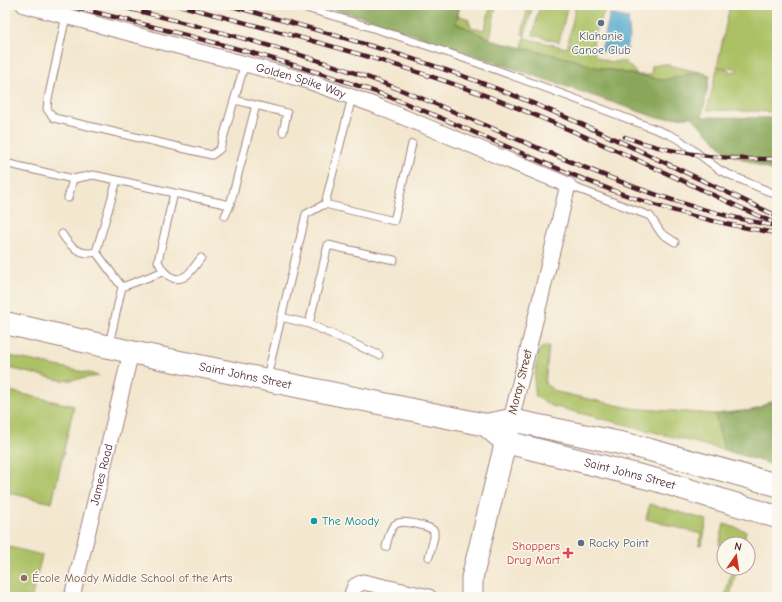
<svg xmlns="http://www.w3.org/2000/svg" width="782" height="602" font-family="'Comic Neue',sans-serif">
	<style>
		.green { fill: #acc165; stroke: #7b7048 }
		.forest { fill: #89a75a; stroke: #6a6342 }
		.water { fill: #4ca5ca; stroke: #4b627a }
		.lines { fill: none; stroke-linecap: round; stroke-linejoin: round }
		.lane-casing { stroke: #9e837d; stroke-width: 9 }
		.street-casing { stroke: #9e837d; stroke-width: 17 }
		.secondary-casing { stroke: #9e837d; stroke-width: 23 }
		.primary-casing { stroke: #9e837d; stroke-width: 24 }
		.lane { stroke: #fff; stroke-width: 7 }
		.street { stroke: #fff; stroke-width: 15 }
		.secondary { stroke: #fff; stroke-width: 21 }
		.primary { stroke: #fff; stroke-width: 22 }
		.rail-casing { stroke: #4a1f2b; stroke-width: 4.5 }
		.rail { stroke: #fbf7ec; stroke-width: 3; stroke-dasharray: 9; stroke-linecap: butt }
		.service-dot { fill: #5c6f8a; stroke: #fbf7ec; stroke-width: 1.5 }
		.culture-dot { fill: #0f9aa8; stroke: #fbf7ec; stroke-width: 1.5 }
		.health-dot { fill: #e0444e; stroke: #fbf7ec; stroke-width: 1.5 }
		.education-dot { fill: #8d6e63; stroke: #fbf7ec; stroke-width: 1.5 }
		.labels { text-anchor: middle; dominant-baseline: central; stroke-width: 3; stroke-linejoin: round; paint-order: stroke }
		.service-label { font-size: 12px; fill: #4e5e75; stroke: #fbf7ec }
		.street-label { font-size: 12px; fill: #4a1f2b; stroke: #fbf7ec }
		.culture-label { font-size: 12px; fill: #0d838f; stroke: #fbf7ec; text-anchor: start }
		.health-label { font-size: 12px; fill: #be3a42; stroke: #fbf7ec; text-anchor: end }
		.education-label { font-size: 12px; fill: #785e54; stroke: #fbf7ec; text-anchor: start }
	</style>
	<rect width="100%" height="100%" fill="#fbf7ec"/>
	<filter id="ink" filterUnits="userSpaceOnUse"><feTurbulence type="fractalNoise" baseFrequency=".025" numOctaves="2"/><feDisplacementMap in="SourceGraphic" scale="8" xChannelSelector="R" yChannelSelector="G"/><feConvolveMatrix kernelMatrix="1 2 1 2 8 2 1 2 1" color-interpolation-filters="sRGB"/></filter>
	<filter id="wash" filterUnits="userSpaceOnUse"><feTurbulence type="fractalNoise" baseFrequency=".012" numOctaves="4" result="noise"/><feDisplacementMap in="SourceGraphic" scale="16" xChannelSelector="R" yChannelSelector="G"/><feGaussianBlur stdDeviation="0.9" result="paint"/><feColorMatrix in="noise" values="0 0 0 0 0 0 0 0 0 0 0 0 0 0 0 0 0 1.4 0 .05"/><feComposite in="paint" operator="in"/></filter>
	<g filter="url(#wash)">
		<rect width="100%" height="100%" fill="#f3e7cf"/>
		<path class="green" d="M491,5H496L490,39L456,23L458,15L468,19L471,27L484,30Z
			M528,5H533L524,38L567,48L576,5H606C604,20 579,52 604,60C612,63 618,61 626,62L638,75H651L652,66L664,64L699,72L663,80L596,67L571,59L522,48L525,35L522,34Z
			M540,5H568L559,42L533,35Z
			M730,5H777V112L707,110L717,69H728L730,72L737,71V68L717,67Z
			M545,346H549L545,384L557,392L630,408L715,414L724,450L552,406L536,397C532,382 536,364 540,349Z
			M5,355L93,374L98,376L64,381L5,367Z
			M5,390L74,406L52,503L5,492Z
			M650,504L707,520L702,544L699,545L701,534L646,519Z
			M724,524L746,531L743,544H724V546L719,545Z
			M5,546L42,555L32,597H5Z
			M732,568H737L730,597H725Z"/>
		<path class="forest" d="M319,5H460L456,23L497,42L571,59L596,67L624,73L663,80L699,72L710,75L702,117L777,118V173L726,152L692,117L658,118L363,17Z
			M777,399V466L724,450L715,414L753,410Z"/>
		<path class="water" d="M610,14L628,18L630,38L626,46L628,49L622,56L601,51Z"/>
	</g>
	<g filter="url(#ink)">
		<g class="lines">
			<defs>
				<path id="lane" d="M295,5C422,40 545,87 668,134L680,140L721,171L777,195
					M66,16L48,99L47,109L54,118L212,155L220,149L245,63
					M235,100L287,113L283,132
					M5,163L73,179L93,175L117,180
					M568,185L650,216L661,233L675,242
					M174,193L230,205
					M68,198L73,179
					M325,204L394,221L412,144
					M225,216L230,205L256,105
					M62,234C70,247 80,256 96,252
					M96,252L117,180L174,193L158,261C163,273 174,285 187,275C192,271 197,263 201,258
					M96,252L122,287L109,344
					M122,287L162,272
					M281,317L309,324L379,355
					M309,324L328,245L394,260
					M267,377L306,214L325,204L352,97
					M386,547C391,526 392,518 416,524C422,526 429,526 434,531V537L429,557"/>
				<g id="street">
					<path id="s1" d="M24,5L305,80L374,105L568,185L511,420"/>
					<path id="s2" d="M72,597L131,352"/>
					<path d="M351,597L355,586L363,582L429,597"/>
				</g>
				<path id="secondary" d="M472,597V578L510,424"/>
				<g id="primary">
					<path id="s3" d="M5,323L131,352L486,425L511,420L544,427L639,447L777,485"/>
					<path id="s4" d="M486,425L506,442L656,480L777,517"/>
				</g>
			</defs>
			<use href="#lane" class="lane-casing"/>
			<use href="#street" class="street-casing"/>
			<use href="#secondary" class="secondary-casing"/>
			<use href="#primary" class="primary-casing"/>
			<use href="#lane" class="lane"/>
			<use href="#street" class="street"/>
			<use href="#secondary" class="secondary"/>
			<use href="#primary" class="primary"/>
			<defs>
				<path id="rail" d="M67,5C176,33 286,58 392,98C468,127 541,165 617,192C669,211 722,225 777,233
					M115,5C212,30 308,53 401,90C525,139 645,204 777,226
					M178,5C284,33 392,60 495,99C589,136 680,180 772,222
					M228,5C313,29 399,52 482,83C583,121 679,170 777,216
					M625,137C674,155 726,160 777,159"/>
			</defs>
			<use href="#rail" class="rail-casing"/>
			<use href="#rail" class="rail"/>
		</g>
	</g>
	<g class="service-dot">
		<circle cx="601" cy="23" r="4"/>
		<circle cx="581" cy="543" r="4"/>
	</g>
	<circle class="culture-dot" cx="314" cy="521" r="4"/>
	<path class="health-dot" d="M566 547h4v4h4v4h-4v4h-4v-4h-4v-4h4z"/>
	<circle class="education-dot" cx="24" cy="578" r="4"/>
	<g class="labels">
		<g class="service-label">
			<text x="601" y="36">Klahanie<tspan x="601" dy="14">Canoe Club</tspan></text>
			<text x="589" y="543" text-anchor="start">Rocky Point</text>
		</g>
		<g class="street-label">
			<text stroke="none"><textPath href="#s1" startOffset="287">Golden Spike Way</textPath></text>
			<text stroke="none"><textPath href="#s3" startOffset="246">Saint Johns Street</textPath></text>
			<text transform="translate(520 382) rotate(-76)">Moray Street</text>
			<text stroke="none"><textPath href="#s2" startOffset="126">James Road</textPath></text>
			<text stroke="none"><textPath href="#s4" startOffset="154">Saint Johns Street</textPath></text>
		</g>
		<g class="culture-label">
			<text x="322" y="521">The Moody</text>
		</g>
		<g class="health-label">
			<text x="560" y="546">Shoppers<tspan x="560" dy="14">Drug Mart</tspan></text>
		</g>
		<g class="education-label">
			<text x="32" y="578">École Moody Middle School of the Arts</text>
		</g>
	</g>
	<rect width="782" height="602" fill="none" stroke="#fbf7ec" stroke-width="20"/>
	<g transform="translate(736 556) rotate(13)"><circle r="19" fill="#fbf7ec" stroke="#b4a19f"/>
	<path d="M0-3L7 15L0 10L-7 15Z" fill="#c8321e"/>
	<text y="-6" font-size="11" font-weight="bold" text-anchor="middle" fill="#4a1f2b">N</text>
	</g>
</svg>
